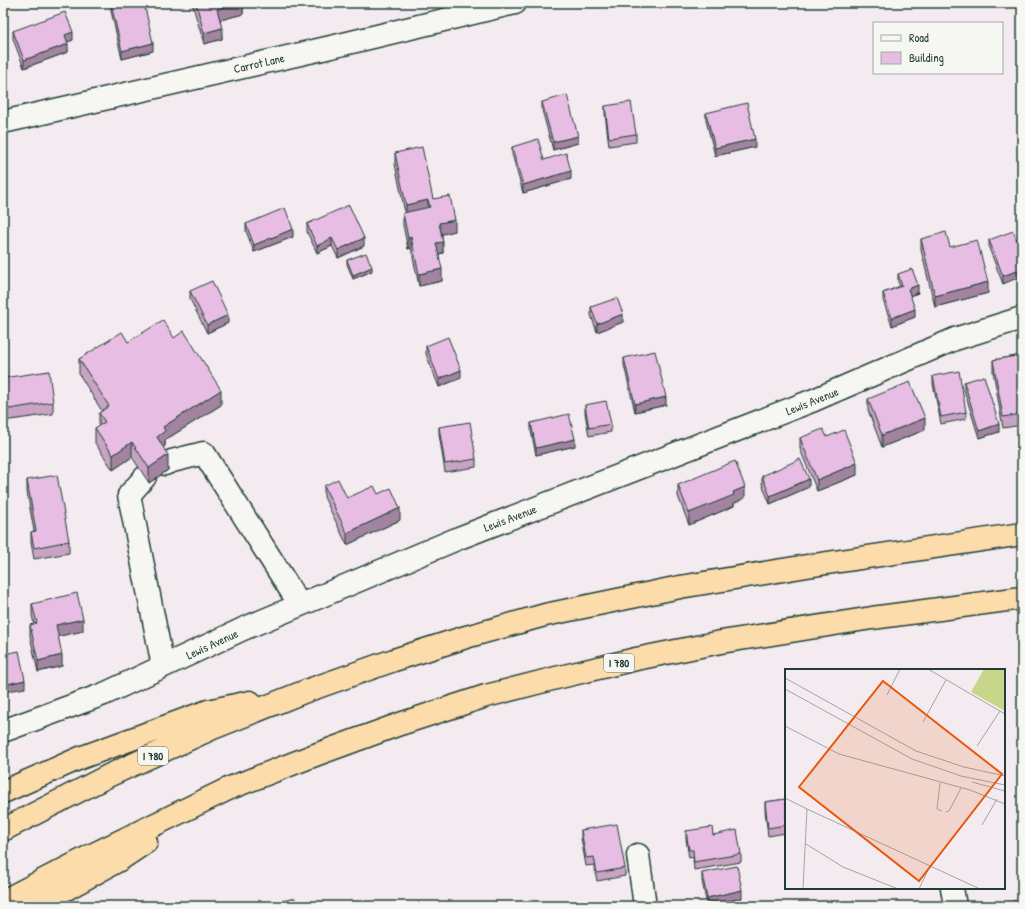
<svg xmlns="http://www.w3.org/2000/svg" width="1025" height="909" font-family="'Patrick Hand',sans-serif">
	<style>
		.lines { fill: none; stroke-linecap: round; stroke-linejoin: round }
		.minor-casing { stroke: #1f3d34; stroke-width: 25 }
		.highway-casing { stroke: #1f3d34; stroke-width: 25 }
		.minor { stroke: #f6f6f2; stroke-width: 22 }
		.highway { stroke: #fddcac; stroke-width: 22 }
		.wall { fill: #c8a3c4; stroke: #1f3d34 }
		.shaded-wall { fill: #a284a0; stroke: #1f3d34 }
		.building { fill: #e8bde4; stroke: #1f3d34 }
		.labels { text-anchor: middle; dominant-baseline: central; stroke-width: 3; stroke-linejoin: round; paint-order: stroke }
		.shield { fill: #f6f6f2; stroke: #60746d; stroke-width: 1 }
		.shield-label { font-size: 11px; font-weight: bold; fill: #1f3d34 }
		.street-label { font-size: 12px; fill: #1f3d34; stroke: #f6f6f2 }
		.inset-road { fill: none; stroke: #9ea5a4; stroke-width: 1 }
		.view { fill: #e8590c; fill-opacity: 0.15; stroke: #e8590c; stroke-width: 2 }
		.inset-edge { fill: none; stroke: #1f3d34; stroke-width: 2 }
	</style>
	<rect width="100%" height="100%" fill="#f3ebef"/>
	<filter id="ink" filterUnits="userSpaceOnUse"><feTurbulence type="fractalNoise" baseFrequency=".025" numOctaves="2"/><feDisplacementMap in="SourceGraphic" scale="8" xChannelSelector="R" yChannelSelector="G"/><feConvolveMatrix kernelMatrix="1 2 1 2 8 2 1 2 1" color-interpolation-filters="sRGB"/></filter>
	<g filter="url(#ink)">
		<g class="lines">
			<defs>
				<path id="minor" d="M3,122L331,47L515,3
					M165,464L172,461L204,453L300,605
					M145,477L129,495L163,666
					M3,731L104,694L243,629L459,538L814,400L955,339L1022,318
					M638,855L645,906
					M952,888L955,906"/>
				<path id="highway" d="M3,792L80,758L208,711L250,702
					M3,830L108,776L213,728L306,691L394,660L466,637L545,615L680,587L807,566L1022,534
					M3,901L90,856L230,788L315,755L400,724L486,696L556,678L636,659L721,642L872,618L1022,598
					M35,906L119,860L146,842"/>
			</defs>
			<use href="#minor" class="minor-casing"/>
			<use href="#highway" class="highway-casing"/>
			<use href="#minor" class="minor"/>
			<use href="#highway" class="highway"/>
		</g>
		<path class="wall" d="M192,3H243V14L220,20L222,39L204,44Z
			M111,4L153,51L122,59L111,11Z
			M13,31L73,40L67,42L68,52L24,68L13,39Z
			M542,102L578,143L553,150L542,110Z
			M605,106L636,134V142L609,146L605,114Z
			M706,113L755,147L715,156L706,120Z
			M512,147L544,160L571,179L523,193L512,154Z
			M395,153L433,199L455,231L442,234L443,253L439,254L442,281L419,286L411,248L408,249L403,225V213H405L395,164Z
			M246,224L293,237L254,252L246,231Z
			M307,224L364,246L338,258L332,246L317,253L307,232Z
			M921,239L950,247L988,293L935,307L921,250Z
			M989,240L1022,252L1003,284L989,248Z
			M347,260L372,271L353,279L347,264Z
			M898,274L918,293L910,296L915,317L892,326L883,300V293L900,286L898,282Z
			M190,291L228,323L207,333L190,299Z
			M591,307L623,322L597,332L591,315Z
			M174,338L221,405L165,440V446L163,447L168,470L149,483L132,457L113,470L95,443V428L99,426V413L102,411L79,374V359L128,342Z
			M426,346L461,378L439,387L426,354Z
			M1022,355V425L1003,428L993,371V360Z
			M624,358L666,405L635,412L624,365Z
			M933,376L966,412V419L941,424L933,384Z
			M3,378L53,402V414L3,421Z
			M964,382L999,432L979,438L964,390Z
			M868,399L925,430L882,447L868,410Z
			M585,405L611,424V432L589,436L585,413Z
			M531,423L575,446L536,455L531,431Z
			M439,427L476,459V467L445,472L439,434Z
			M827,437L857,475L817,491L800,449V438Z
			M762,476L809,487L770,504L762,484Z
			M27,480L69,541V553L34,559L31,543V532L34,531L27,492Z
			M678,485L745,498L734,503V506L689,525L678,496Z
			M324,486L347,498L400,520L347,545L324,497Z
			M32,604L83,631L58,636L62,666L38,672L30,636V625L34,624L32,615Z
			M786,799V833L768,836L765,810V802Z
			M581,830L625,868V876L597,881L594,865L586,866L581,838Z
			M686,831L713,835L741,854V862L694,870L693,857L689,858L686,839Z
			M702,873L742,898L707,906L702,881Z"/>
		<path class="shaded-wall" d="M240,3H243V14L217,21V9Z
			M222,28V39L204,44V33Z
			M73,32V40L65,43V35Z
			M153,43V51L122,59V51Z
			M68,44V52L24,68V60Z
			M578,136V143L553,150V142Z
			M755,139V147L715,156V148Z
			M571,171V179L523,193V185Z
			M428,200V211L406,216V205Z
			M455,220V231L439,235V223Z
			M293,229V237L254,252V245Z
			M411,237V248L408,249V238Z
			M332,238V246L317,253V246Z
			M364,238V246L338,258V250Z
			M443,242V253L436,254V243Z
			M372,267V271L353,279V275Z
			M442,269V281L419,286V274Z
			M1022,269V276L1003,284V276Z
			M988,282V293L935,307V296Z
			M918,285V293L908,296V289Z
			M915,309V317L892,326V318Z
			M623,314V322L597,332V324Z
			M228,315V323L207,333V325Z
			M461,370V378L439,387V379Z
			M221,390V405L165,440V446L157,451V437L163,427Z
			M666,397V405L635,412V404Z
			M925,418V430L882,447V435Z
			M999,424V432L979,438V431Z
			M575,439V446L536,455V448Z
			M132,442V457L113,470V455Z
			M168,455V470L149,483V468Z
			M857,463V475L817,491V480Z
			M809,479V487L770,504V496Z
			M745,487V498L734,503V506L689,525V513L733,492Z
			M400,508V520L347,545V533Z
			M83,619V631L56,637V625Z
			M62,655V666L38,672V661Z
			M25,680V688L3,692V685Z
			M742,890V898L707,906V898Z"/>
		<path class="building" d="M113,3H144L153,43L122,51L111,4Z
			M196,3H240L217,9L222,28L204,33Z
			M65,12L73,32L65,35L68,44L24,60L13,31Z
			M567,95L578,136L553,142L542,102Z
			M631,102L636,134L609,138L605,106Z
			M747,103L755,139L715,148L706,113Z
			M538,139L544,160L566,153L571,171L523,185L512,147Z
			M422,147L433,199L450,196L455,220L439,223L443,242L436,243L442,269L419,274L411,237L408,238L403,213L430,207L428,200L406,205L395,153Z
			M349,205L364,238L338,250L332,238L317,246L307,224Z
			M285,208L293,229L254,245L246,224Z
			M1013,231L1022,252V269L1003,276L989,240Z
			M946,232L950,247L977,240L988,282L935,296L921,239Z
			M366,253L372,267L353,275L347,260Z
			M912,269L918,285L908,289L915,309L892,318L883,293L902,286L898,274Z
			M212,281L228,315L207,325L190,291Z
			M617,298L623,314L597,324L591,307Z
			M163,320L174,338L184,331L221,390L163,427L165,431L157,437L168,455L149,468L132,442L113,455L95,428L105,422L99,413L109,406L79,359L122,332L128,342Z
			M448,337L461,370L439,379L426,346Z
			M655,351L666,397L635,404L624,358Z
			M1022,355V414L1003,417L993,360Z
			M49,371L53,402L3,410V378Z
			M959,371L966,412L941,417L933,376Z
			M984,376L999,424L979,431L964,382Z
			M910,382L925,418L882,435L868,399Z
			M606,401L611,424L589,428L585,405Z
			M569,414L575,439L536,448L531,423Z
			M470,422L476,459L445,464L439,427Z
			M823,429L827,437L844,430L857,463L817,480L800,438Z
			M800,459L809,479L770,496L762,476Z
			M735,461L745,487L733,492L734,495L689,513L678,485Z
			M57,475L69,541L34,548L31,532L36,531L27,480Z
			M338,479L347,498L374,486L378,494L391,488L400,508L347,533L324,486Z
			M77,593L83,619L56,625L62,655L38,661L30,625L37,623L32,604Z
			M19,651L25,680L3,685V658H5L4,654Z
			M786,799V825L768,828L765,802Z
			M617,824L625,868L597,873L594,857L586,858L581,830Z
			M712,827L713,835L737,830L741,854L694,862L693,850H689L686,831Z
			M737,866L742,890L707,898L702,873Z
			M295,898L297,906H263Z
			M1022,899V906H1005L1004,903Z"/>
	</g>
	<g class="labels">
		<g class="shield">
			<rect x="604" y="654" width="30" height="18" rx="3"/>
			<rect x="138" y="747" width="30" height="18" rx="3"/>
		</g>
		<g class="shield-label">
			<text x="619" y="663">I 780</text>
			<text x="153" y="756">I 780</text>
		</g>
		<g class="street-label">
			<text transform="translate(259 63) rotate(-13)">Carrot Lane</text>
			<text transform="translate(812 401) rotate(-22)">Lewis Avenue</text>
			<text transform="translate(510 518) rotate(-21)">Lewis Avenue</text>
			<text transform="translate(212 644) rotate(-25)">Lewis Avenue</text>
		</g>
	</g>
	<g transform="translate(785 669)">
		<rect width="220" height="220" fill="#f3ebef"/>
		<path d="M199,0H220V42L186,23Z" fill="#c8d689"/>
		<path class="inset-road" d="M143,0L220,45M0,9L131,82L179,98L220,107M0,20L127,90L176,107L220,116M102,26L115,0M138,53L161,11M0,57L54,85L185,121L220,135M192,77L215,42M187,113L220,122M155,114L152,140L157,142M0,129L22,140L18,220M22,140L195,220M161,143L164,142L176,119M197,156L212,130M21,175L58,198L113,220M134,220L145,197"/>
		<path class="view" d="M98,12L217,105L134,212L14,118Z"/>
		<rect width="220" height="220" class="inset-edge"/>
	</g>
	<rect width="1025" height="909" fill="none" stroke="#f6f6f2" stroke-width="16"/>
	<rect x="8" y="8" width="1009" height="893" fill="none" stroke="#1f3d34" stroke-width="1.5" filter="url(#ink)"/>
	<rect x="873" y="22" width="130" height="52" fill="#f6f6f2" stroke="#a0aca6"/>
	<rect x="881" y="35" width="20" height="6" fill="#f6f6f2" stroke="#a0aca6"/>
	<text x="909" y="42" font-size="12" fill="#1f3d34">Road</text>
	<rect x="881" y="52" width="20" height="12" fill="#e8bde4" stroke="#a0aca6"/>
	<text x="909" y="62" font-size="12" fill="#1f3d34">Building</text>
</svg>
